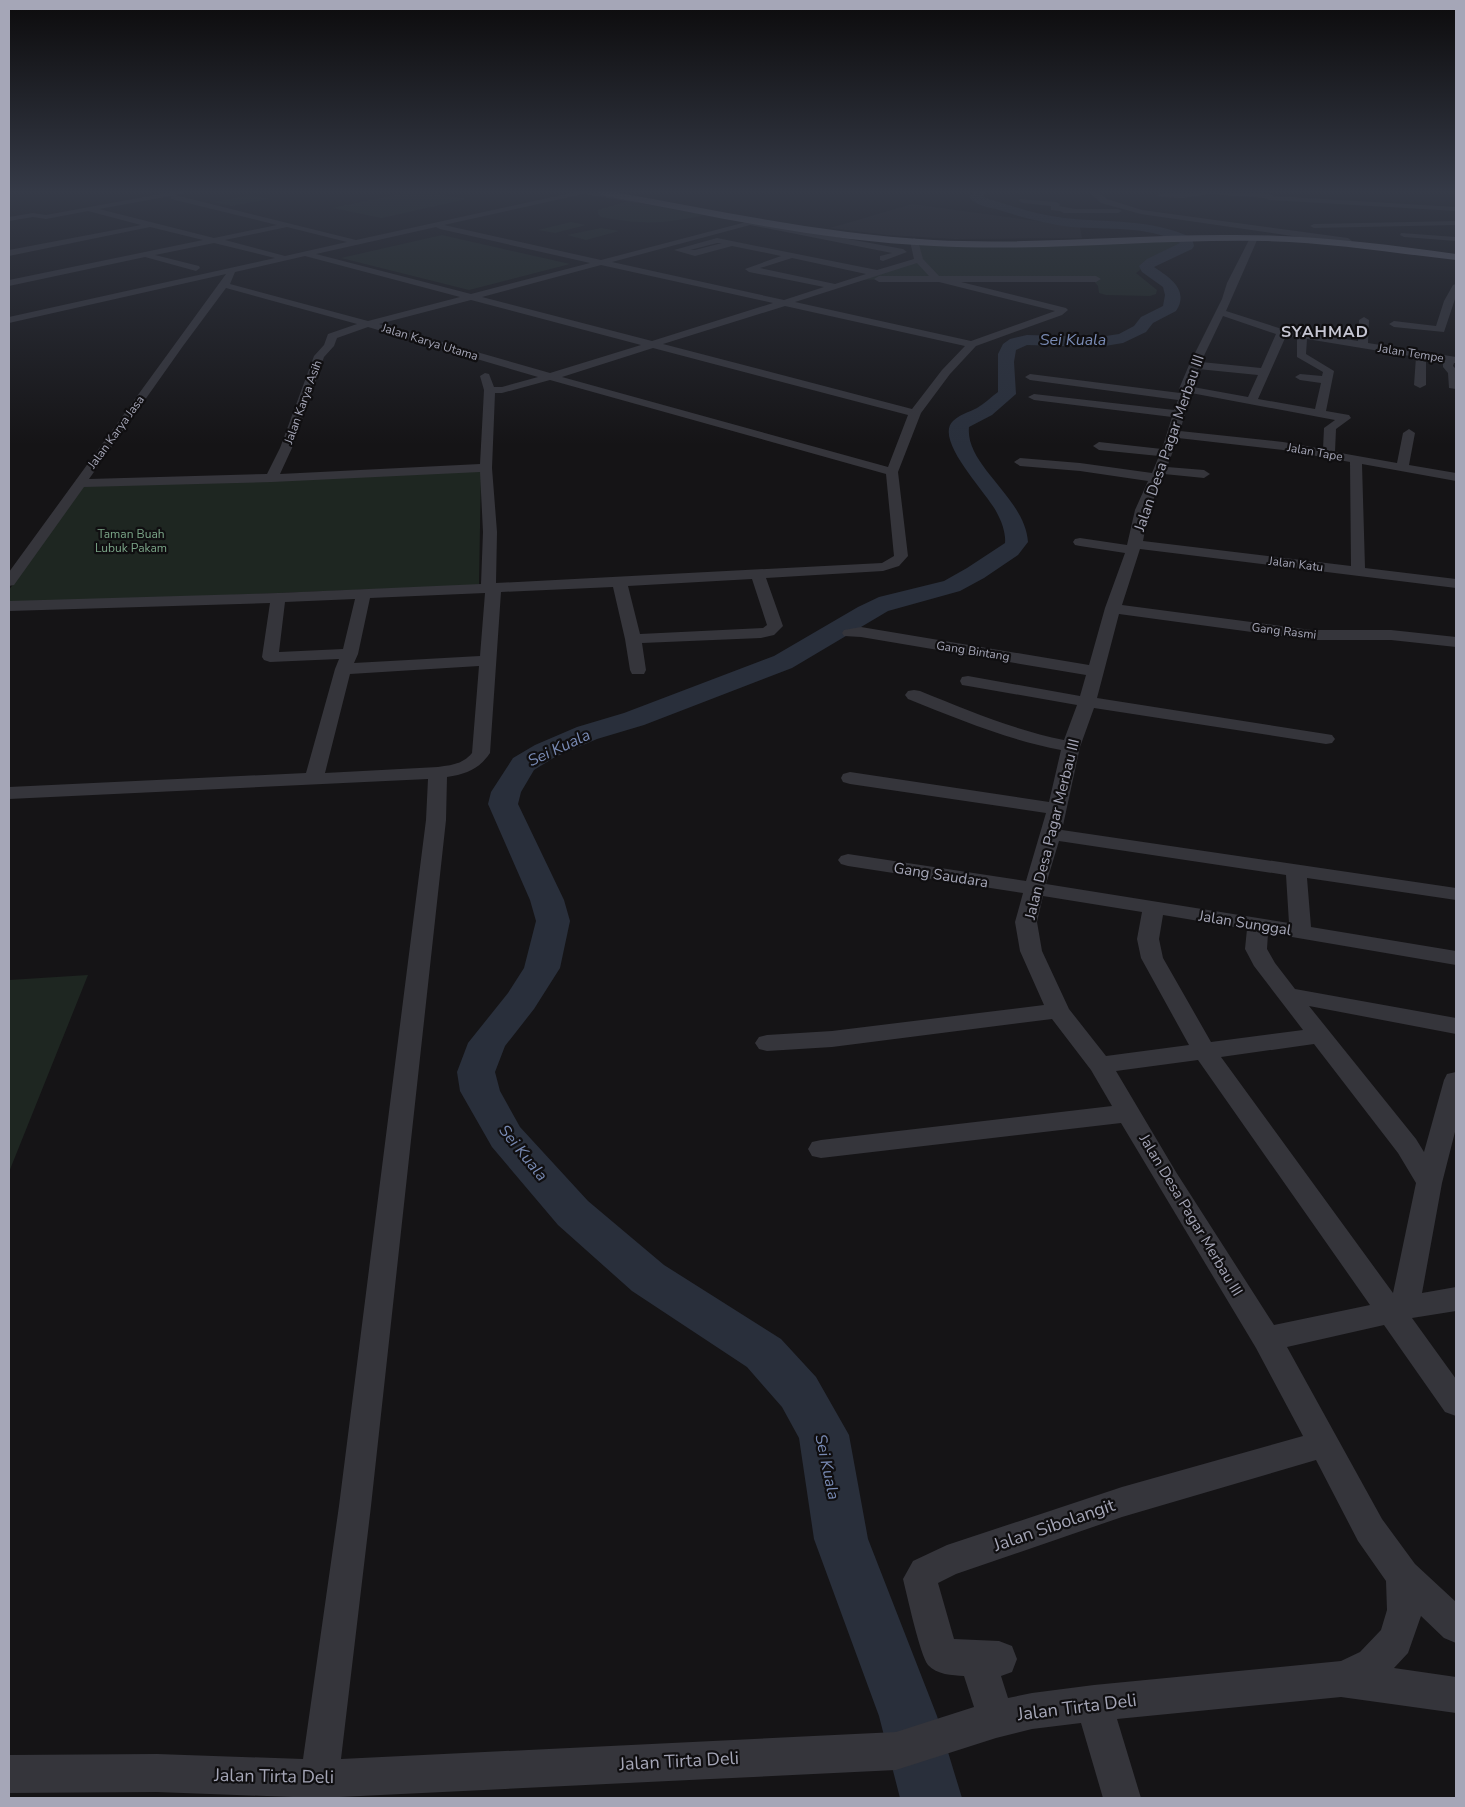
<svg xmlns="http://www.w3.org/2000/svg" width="1465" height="1807" font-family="'Nunito Sans',sans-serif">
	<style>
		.built { fill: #212023 }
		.green { fill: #1e2621 }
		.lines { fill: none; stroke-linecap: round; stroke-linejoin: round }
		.river { fill: #292f3b; fill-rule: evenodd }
		.minor { fill: #35353b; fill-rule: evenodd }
		.highway { fill: #60616d; fill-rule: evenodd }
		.labels { text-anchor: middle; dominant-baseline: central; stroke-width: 4.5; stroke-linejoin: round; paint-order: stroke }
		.far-street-label { font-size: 12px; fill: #a5a6b7; stroke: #100f11 }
		.far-park-label { font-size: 12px; fill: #7aa487; stroke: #100f11 }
		.street-label { font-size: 15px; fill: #a5a6b7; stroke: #100f11 }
		.far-district-label { font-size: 16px; font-weight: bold; letter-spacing: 1px; fill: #c6c6d3; stroke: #100f11 }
		.water-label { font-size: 16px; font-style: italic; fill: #798bb5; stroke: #100f11 }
		.near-street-label { font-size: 18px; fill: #a5a6b7; stroke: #100f11 }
	</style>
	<rect width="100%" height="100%" fill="#151416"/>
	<path class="built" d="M912,204L1080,227L1082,238L955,239L887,235L830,228Z"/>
	<path class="green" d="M409,192H426L467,199L382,218L332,208Z
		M251,195L270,199L232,206L213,202Z
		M628,201L705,215C664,224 643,225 601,217L598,214V210Z
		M571,222L586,225L555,233L538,230Z
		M601,228L619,231L586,240L567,235Z
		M442,235L570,264L469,290L341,258Z
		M1181,241L1183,245L1154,259L1136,273L1157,290L1156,294L1150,296L1106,295L1099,293L1098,286L1092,279L937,278L854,280L920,257L916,242Z
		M481,470L479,585L9,604V590L83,484Z
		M88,975L9,1172V980Z"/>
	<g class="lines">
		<path class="river" d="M974,192H987L983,196L986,198C1012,206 1037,215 1064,218C1108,223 1151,218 1192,238L1194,246L1192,249L1154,267C1169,277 1190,290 1176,311L1153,323L1146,332L1123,343L1099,347L1027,345L1016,350L1014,362L1016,394L992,415L969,427C965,466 1025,497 1028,542L1018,555L984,578L960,591L888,611L792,668L644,725L597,739L555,757L534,770L521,792L518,804L564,900L570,921L560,968L534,1009L505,1046L495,1072L500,1091L520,1127L588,1201L664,1265L781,1339L816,1377L849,1435L868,1539L937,1716L962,1798H900L879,1716L814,1539L799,1438L782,1407L747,1367L632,1291L558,1225L492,1147L460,1091L457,1072L468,1043L508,993L524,968L536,921L530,900L488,804L491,792L513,758L535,745L577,727L624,713L774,656L858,607L879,597L944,581L967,568L1002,545L1005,543C1006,534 1002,522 997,513C989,495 933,440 953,421C959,415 969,412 977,408C984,404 991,397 998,392V354L1003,344L1010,339L1027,335L1099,337L1119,334L1134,326L1141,317L1163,306L1165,295L1163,287L1142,272L1139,266L1147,259L1180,243C1146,225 1108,230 1071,227C1046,224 1021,217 996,209C987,207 975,205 969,197Z"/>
		<path class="minor" d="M171,192H183V194L175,195L356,240L575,192H586L583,194L444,225L601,260L750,221L903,249L907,252L883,261L880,260V256L892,253L750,225L612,262L784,300L824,287L749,272L745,269L781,256L732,246L695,256L674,250L717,238L877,270L914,259L910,241L914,238L918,241L923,259L939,276H1096L1101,279L1096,282H961L1066,308L1068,310L1062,315L976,346L950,374L921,413L898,472L908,556L899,566L883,571L766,578L783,626L774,635L761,638L642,643L646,670L644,674H632L630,670L625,639L613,587L501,592L490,753C479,769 467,774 447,777L446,820L371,1506L341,1759L896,1732L974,1707L964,1676C952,1675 937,1675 928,1665C920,1655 907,1595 903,1579L913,1561L947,1545L1122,1487L1303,1436L1256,1348L1121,1123L821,1158L812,1156L808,1149L812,1142L821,1140L1112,1106L1091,1070L1052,1019L832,1047L767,1051L759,1049L755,1043L759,1037L767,1035L832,1031L1044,1005L1020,951L1015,922L1023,893L848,866L841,864L838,860L841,856L848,854L1026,881L1046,813L850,784L843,782L841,778L843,774L850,772L1049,802L1061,750C1008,740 958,719 908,699L905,695L908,691L914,690L920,691C967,710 1014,730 1064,740L1077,705L968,686L962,685L960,681L962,677L968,676L1080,696L1086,675L861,637L844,636L842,633L844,630L861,627L1089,665L1105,608L1125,553L1080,546L1075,545L1073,542L1075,539L1080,538L1127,545L1135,510L1148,481L1080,471L1020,466L1014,462L1020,458L1080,463L1152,473L1159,456L1099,450L1093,446L1099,442L1162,449L1172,417L1034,400L1028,397L1034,394L1174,410L1178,400L1030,380L1025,377L1030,374L1180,393L1179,389L1189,365L1222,299L1227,283L1250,238L1254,236L1258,238L1226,311L1282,329L1358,341L1359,320L1364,317L1369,320L1368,343L1456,357V363H1454L1453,366L1456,369V389L1449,388L1448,373L1443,367V361L1426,358V385L1420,388L1414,385L1416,357L1307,339L1306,354L1334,371L1326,411L1349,415L1351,418L1336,429L1335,452L1397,463L1403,433L1409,429L1415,433L1409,465L1456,473V481L1362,464L1365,568L1456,579V588L1140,549L1122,605L1311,630H1391L1456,637V647L1391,640H1311L1119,614L1097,698L1326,734L1332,735L1335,739L1332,743L1326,744L1094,708L1080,747L1062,830L1456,888V900L1307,878L1311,927L1456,951V965L1268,933L1267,949L1275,963L1295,989L1456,1018V1034L1309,1006L1416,1139L1424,1152L1444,1080L1447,1074L1456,1072V1128L1442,1183L1422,1293L1456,1287V1311L1412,1318L1456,1379V1416L1445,1412L1384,1325L1287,1347L1382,1519L1415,1564L1456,1602V1643L1444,1638L1421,1616L1408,1653L1394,1668L1456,1677V1713L1341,1697L1117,1719L1141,1798H1103L1081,1723L1032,1729L996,1738L896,1770L319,1798L157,1792L9,1793V1755L157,1754L303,1759L339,1506L426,820L428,779L9,799V787L306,773L335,669L339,659L270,662L264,660L262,657L270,603L9,611V601L278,593L481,584L483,532L480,472L272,482L84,487L14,585L9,586V572L226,274L9,323V317L275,258L214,243L155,255L199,266L200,268L196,271L145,257L9,286V280L203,240L150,227L9,256V250L141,225L88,211L46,219L33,217L9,221V217L33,213L46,215ZM171,196V199L277,225L214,238L99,209ZM287,227L347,242L285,256L225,240ZM436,227L440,229L590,263L471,294L316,254ZM717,243H722L695,250H690ZM305,256L460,297L368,321L230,284L235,272ZM792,258L866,274L835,284L760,268ZM917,263L929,276H879L874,279L879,282H939L1055,311L971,341L795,302ZM601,265L773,303L652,341L482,297ZM226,288L357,324L328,334L324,345L314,356L280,448L267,474L89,479L183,346ZM471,300L641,345L550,373L379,324ZM785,306L965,346L942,370L912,409L663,344ZM1223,316L1276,334L1261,368L1201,362ZM368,327L538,377L502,387H494L489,374L485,373L480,376L484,390L480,464L280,474L292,448L324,357L334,346L337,338ZM1286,336L1297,337V357L1323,372L1322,376L1300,374L1295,377L1300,380L1321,383L1315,409L1258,399ZM653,348L908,415L888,467L562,377ZM1198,369L1258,375L1248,397L1193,387ZM550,380L886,474L894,556L882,563L496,583L497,532L492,468L495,393H502ZM1191,393L1335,420L1324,428L1323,449L1283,442L1180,431ZM1178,438L1283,450L1350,462L1351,566L1143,541L1149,510L1164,474L1204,478L1210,474L1204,470L1167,467ZM752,579L767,625L763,628L640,634L628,586ZM485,593L480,656L354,663L358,654L370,598ZM355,599L343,649L279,652L285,602ZM479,666L472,753C463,764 452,765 438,767L325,773L350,674ZM1059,841L1286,875L1289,923L1046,884ZM1043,896L1142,912L1137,939L1141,958L1189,1045L1106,1056L1069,1009L1042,951L1037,922ZM1163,915L1247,929L1245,949L1254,966L1303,1030L1211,1042L1163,958L1159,939ZM1314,1044L1398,1153L1416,1183L1393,1293L1221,1057ZM1198,1060L1370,1305L1274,1325L1176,1172L1116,1071ZM1316,1460L1358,1541L1386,1581L1387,1610L1381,1630L1360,1652L1341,1661L1094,1685L1032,1693L1008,1698L1001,1676L1012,1672L1017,1659L1012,1646L999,1641L954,1639L938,1583L956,1574L1122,1517Z
			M587,192L637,199L641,201L637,203L590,195H587Z
			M1089,192H1097L1107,199L1142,210L1348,238L1352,241L1348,244L1141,214L1101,203Z
			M1198,192L1270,194L1274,196L1456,207V211L1269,200L1265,198L1210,194L1183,198L1161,197L1157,195C1162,192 1189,193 1198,192Z
			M1020,199L1056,202L1060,204L1059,206L1075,209H1118L1122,211L1118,213H1064L1060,211L1051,210V206L1023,203L1019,201Z
			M1456,221V225L1314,228L1310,226L1314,224Z
			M1401,233L1456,237V241L1404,237L1400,235Z
			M1456,284V296L1444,332L1394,327L1389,324L1394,321L1436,326L1444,301L1453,285Z"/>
		<path class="highway" d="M596,192H614C720,211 826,234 934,240C1030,245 1127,235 1223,235C1301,234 1378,243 1456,254V260C1392,253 1328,242 1263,241C1153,239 1044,252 934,246C822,241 711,216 601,195Z"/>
	</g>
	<linearGradient id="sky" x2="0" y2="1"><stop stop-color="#0c0b0c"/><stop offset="0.43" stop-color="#353a47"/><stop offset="1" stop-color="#353a47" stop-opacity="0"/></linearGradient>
	<rect width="1465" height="445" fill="url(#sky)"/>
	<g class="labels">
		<g class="far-street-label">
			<text transform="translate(430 342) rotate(17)">Jalan Karya Utama</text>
			<text transform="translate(1411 353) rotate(9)">Jalan Tempe</text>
			<text transform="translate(303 402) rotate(-70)">Jalan Karya Asih</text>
			<text transform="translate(116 432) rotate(-54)">Jalan Karya Jasa</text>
			<text transform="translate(1315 452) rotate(10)">Jalan Tape</text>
			<text transform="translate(1296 564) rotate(7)">Jalan Katu</text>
			<text transform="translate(1284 631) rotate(7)">Gang Rasmi</text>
			<text transform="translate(973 651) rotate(9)">Gang Bintang</text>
		</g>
		<g class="far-park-label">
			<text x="131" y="534">Taman Buah<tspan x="131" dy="14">Lubuk Pakam</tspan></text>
		</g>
		<g class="street-label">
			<text transform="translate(1169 443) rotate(-71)">Jalan Desa Pagar Merbau III</text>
			<text transform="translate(1052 829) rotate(-76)">Jalan Desa Pagar Merbau III</text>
			<text transform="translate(941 875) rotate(9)">Gang Saudara</text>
			<text transform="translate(1245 923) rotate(9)">Jalan Sunggal</text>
			<text transform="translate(1191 1215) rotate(59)">Jalan Desa Pagar Merbau III</text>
		</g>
		<g class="far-district-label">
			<text x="1325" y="332">SYAHMAD</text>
		</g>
		<g class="water-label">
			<text x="1073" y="340">Sei Kuala</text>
			<text transform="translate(559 748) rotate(-25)">Sei Kuala</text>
			<text transform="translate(523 1153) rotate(51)">Sei Kuala</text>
			<text transform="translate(827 1467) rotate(78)">Sei Kuala</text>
		</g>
		<g class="near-street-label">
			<text transform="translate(1054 1525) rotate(-19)">Jalan Sibolangit</text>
			<text transform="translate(1077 1707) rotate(-7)">Jalan Tirta Deli</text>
			<text transform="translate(679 1761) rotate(-3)">Jalan Tirta Deli</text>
			<text transform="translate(274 1776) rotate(1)">Jalan Tirta Deli</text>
		</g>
	</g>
	<rect width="1465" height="1807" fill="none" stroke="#a5a6b7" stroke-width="20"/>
</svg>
